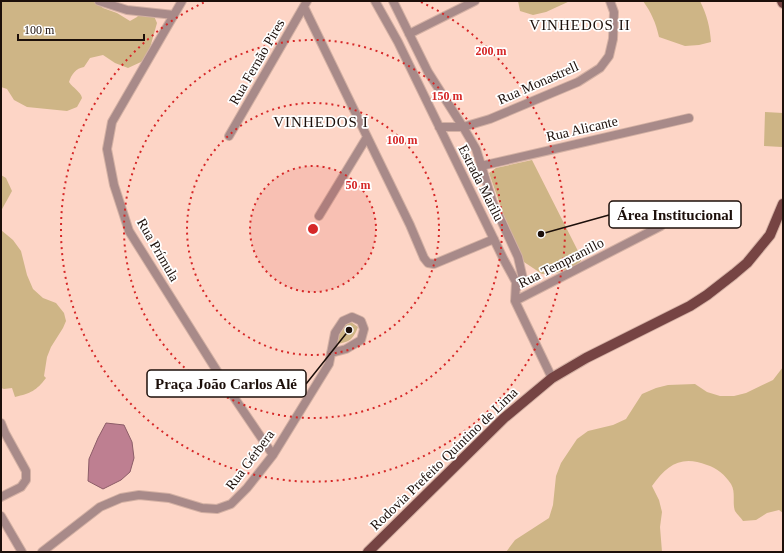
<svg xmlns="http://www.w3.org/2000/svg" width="784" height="553" font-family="'Times New Roman',serif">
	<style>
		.green { fill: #ceb586 }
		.water { fill: #be7f91; stroke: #8d5d68 }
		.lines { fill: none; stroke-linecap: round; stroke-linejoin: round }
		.street-casing { stroke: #d4b1a4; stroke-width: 10 }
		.primary-casing { stroke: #d4b1a4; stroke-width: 12 }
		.street { stroke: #a88a89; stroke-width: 8 }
		.primary { stroke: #764443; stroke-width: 10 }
		.ring { fill: none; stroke: #d62828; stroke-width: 2; stroke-dasharray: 2 4 }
		.labels { text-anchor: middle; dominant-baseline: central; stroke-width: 3.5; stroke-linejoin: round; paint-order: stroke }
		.street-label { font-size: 14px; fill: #1c0f0a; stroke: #fff }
		.neighbourhood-label { font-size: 15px; letter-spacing: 1px; fill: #1c0f0a; stroke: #fff }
		.centre { fill: #d62828; stroke: #fff; stroke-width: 2 }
		.ring-label { font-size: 12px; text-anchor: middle; font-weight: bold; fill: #d62828; stroke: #fff; stroke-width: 3.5; stroke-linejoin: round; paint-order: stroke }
		.leader { fill: none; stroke: #1c0f0a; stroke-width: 1.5 }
		.callout-dot { fill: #1c0f0a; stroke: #fff; stroke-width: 1.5 }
		.callout { fill: #fff; stroke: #1c0f0a; stroke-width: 1.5 }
		.callout-label { font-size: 15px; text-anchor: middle; font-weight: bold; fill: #1c0f0a }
	</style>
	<rect width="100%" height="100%" fill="#fdd5c6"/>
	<path class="green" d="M1,1H95L103,8L117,13L130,21L137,17L144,9H151L157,23L148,55L141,62L128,68L115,63L103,55L90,58L84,67C76,68 71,75 69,82C73,88 81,92 82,98L77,107L67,111L27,107L14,100L7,89L1,87Z
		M518,1H570L546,12L533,15L520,11Z
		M643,1H700C707,15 710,27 711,42L699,45L685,46L659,37C656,23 651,12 643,1Z
		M765,112L783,113L782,147L764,146Z
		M532,160L580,255L581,261L574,266L557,273L542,274L524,262L503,213L489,173L496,168Z
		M1,175L6,178L12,191L1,211Z
		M1,230L13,240L21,251L27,275L33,289L43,298L56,303L64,313L66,321L63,328L51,347L47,357L44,376L46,378C36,391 31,393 15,397L12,388L4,389L1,388Z
		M351,322L358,327C353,340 349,342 337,344C337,333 341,327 351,322Z
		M783,367V513L779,510L767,513L756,520L743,521C741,518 737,514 735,511C732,503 736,492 731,484C725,475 717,468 707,465C681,455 667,465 652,486L659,500L662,512L660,527L662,552H506L515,540L549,518L553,505L556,476L561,463L577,439L588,431L613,425L626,419L642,394L656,388L668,385L695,384L707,392L720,396H734L746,393L773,380Z"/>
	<path class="water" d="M106,423L124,425L132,442L134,458L130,472L121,480L103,489L88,481L89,459L98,438Z"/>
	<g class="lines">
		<defs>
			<path id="street" d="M99,1L127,10L174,15
				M182,1L112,122L107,149L114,185L129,231L227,387L273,455
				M375,1L398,42L504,260L516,282L515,301L552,378
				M393,1L428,72L463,127L476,149L493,203L518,257L523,279L516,289
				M304,7L410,225L424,258L428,263L434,264L494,239
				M409,34L475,1
				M439,127H463L490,119L578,82L600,68L609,56L613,39L614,12L610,1
				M229,136L307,1
				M481,166L689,118
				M319,216L367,137
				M515,301L661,226
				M1,423L5,433L26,471V480L21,487L1,497
				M1,516L22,552
				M42,552L100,507L121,498L139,495L169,498L202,508L217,509L231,504L247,488L273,455L329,364L335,333L343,321L352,317L361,321L364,329L361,340L346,349L331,353"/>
			<path id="primary" d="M782,1L783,3
				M368,552L504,418L552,378L586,358L690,306L707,295L734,274L747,263L770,235L783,204"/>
		</defs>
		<use href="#street" class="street-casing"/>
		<use href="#primary" class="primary-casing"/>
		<use href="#street" class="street"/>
		<use href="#primary" class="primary"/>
	</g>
	<circle cx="313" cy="229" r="63" fill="#d62828" fill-opacity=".12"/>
	<g class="ring">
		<circle cx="313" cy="229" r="63"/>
		<circle cx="313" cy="229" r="126"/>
		<circle cx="313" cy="229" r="189"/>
		<path d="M421 2A252 252 0 1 1 205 2"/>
	</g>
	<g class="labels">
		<g class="street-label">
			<text transform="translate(257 62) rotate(-60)">Rua Fernão Pires</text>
			<text transform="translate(538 83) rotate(-24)">Rua Monastrell</text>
			<text transform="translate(582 129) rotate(-13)">Rua Alicante</text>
			<text transform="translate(481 183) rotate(63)">Estrada Marilu</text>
			<text transform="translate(158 250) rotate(60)">Rua Prímula</text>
			<text transform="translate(561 263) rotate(-27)">Rua Tempranillo</text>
			<text transform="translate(444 459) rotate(-44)">Rodovia Prefeito Quintino de Lima</text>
			<text transform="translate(250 460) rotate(-53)">Rua Gérbera</text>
		</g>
		<g class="neighbourhood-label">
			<text x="580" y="25">VINHEDOS II</text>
			<text x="321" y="122">VINHEDOS I</text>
		</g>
	</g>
	<circle cx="313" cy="229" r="6" class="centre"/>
	<g class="ring-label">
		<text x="491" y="55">200 m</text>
		<text x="447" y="100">150 m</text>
		<text x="402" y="144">100 m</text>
		<text x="358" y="189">50 m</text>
	</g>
	<path class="leader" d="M541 234L609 215M349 330L306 384"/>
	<g class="callout-dot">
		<circle cx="541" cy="234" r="4"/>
		<circle cx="349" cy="330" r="4"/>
	</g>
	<g class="callout">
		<rect x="609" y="201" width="132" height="27" rx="4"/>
		<rect x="147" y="370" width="159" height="27" rx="4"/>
	</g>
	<g class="callout-label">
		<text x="675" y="220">Área Institucional</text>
		<text x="226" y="389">Praça João Carlos Alé</text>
	</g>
	<rect width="784" height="553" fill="none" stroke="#1c0f0a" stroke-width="4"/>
	<path d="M18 34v6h126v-6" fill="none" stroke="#1c0f0a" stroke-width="2"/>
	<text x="24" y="34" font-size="12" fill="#1c0f0a" stroke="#ffffff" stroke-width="3" paint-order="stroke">100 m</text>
</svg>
